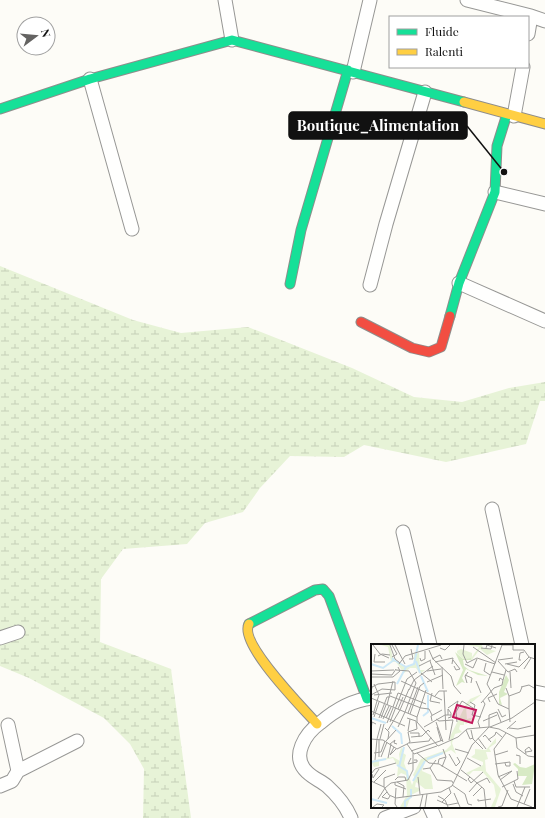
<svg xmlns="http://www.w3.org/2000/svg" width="545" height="818" font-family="'Playfair Display',serif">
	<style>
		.wetland { fill: url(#wetland-marsh) }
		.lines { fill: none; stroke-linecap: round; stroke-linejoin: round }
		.street-casing { stroke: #979795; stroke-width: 15 }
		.fast-casing { stroke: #8e8d8b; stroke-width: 11 }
		.slow-casing { stroke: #8e8d8b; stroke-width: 11 }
		.jam-casing { stroke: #8e8d8b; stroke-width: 11 }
		.street { stroke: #fffffe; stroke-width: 13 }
		.fast { stroke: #16e098; stroke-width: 9 }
		.slow { stroke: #ffcf43; stroke-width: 9 }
		.jam { stroke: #f24e42; stroke-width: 9 }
		.inset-river { fill: none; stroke: #cde8f7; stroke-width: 2 }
		.inset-road { fill: none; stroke: #9f9e9b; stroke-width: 1 }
		.view { fill: #c2185b; fill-opacity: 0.15; stroke: #c2185b; stroke-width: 2 }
		.inset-edge { fill: none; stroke: #111; stroke-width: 2 }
		.leader { fill: none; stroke: #111; stroke-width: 1.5 }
		.callout-dot { fill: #111; stroke: #fff; stroke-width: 1.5 }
		.callout { fill: #111; stroke: #111; stroke-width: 1.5 }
		.callout-label { font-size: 15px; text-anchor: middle; font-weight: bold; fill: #fff }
	</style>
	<defs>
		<pattern id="wetland-marsh" width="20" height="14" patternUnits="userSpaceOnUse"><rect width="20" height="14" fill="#e7f3d7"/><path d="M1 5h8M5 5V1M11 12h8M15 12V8" fill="none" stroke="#c5cfb8"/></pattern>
	</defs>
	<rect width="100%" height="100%" fill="#fdfcf7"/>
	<path class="wetland" d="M0,266L133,320L181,333L248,327L352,368L414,397L462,402L509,388L545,382V401H540L526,444L446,462L364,445L344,457L290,456L260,488L243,512L205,523L187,544L123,549L101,579L100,642L171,669L191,818H143L144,769L130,744L104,718L29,678L0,666Z"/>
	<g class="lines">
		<defs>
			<path id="street" d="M225,0L232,40
				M467,0L531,16L528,34
				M531,16L545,21
				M353,72L370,0
				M90,79L132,229
				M514,116L523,67
				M495,192L545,204
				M459,283L545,321
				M370,285L386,224L425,92
				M492,509L522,645
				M403,532L430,645
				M0,638L18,632
				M534,692L545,694
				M18,771L77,741
				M0,786L12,781L18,771L8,725
				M430,807L435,818
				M351,818C346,806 337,795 327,786C321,781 313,778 307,772C290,756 306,733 320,723C334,711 353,700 372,698
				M385,818L414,807"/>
			<path id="fast" d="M0,109L90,79L232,40L464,102
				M290,284L301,230L348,70
				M450,316L459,283L495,192L497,146L507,114
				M249,624L315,590L323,589L329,596L367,699"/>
			<path id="slow" d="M464,102L545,124
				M249,624C238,643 303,708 317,724"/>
			<path id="jam" d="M361,322L412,348L429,352L441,347L450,316"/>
		</defs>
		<use href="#street" class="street-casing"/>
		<use href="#fast" class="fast-casing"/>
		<use href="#slow" class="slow-casing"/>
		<use href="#jam" class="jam-casing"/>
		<use href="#street" class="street"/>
		<use href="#fast" class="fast"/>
		<use href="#slow" class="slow"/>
		<use href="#jam" class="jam"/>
	</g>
	<g transform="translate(371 644)">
		<rect width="164" height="164" fill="#fdfcf7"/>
		<path d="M88,1L86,7L90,5L101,9V13L108,3L96,1H114H111L112,4L125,7L116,11L109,5L100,17V14L92,15L86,9V8L87,3ZM125,94V99L118,104L120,108H115L117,115L114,116L115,127H102L98,131L95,129L112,121V118L100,113L104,110V105L115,106Z" fill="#e7f3d7"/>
		<path d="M84,8L92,15L100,14V16H92L93,22L98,26L117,32L107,31L95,25L91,34L94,39L91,38L85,42L92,26ZM135,31L138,36L133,48L137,50L129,54L131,61L128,60V48ZM144,119L149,123L155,124L164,120L161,140L151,141L156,132H147V125L142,120Z" fill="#d8eac5"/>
		<path d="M10,1H19L22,15L35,23L43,20V10L48,9L49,26H54L49,30L45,24H39L33,29L25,18H20L17,3ZM111,50L95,63L96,75L99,74L107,76L101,75L95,80L93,78V81H89L88,85L91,88L84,90L81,99L85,110L80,106L54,118L51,127L60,131L62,145H54L45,138L44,143L48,144V147L40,151L36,163H29L36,151L35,131L30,129L26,133L27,123L22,114L8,117V122L3,123L0,117L22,113L29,117L28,110L30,104L33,105L32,109L35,111L33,119L41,141L44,134L42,131L50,115L75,106L80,101L79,93L95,60L99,55ZM110,126H114L130,145L124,163H120L125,152L123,141Z" fill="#e7f3d7"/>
		<path class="inset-river" d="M23,16L35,23L43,20L47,1M45,17L49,29M0,20L12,24L23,16L21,14M50,32L57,48M26,40L35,23M52,72L57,68V51M0,74L15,79M21,82L30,90L31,100M56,115L72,109M0,118L15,115M26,121L36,127L37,135M28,123L33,103M42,137L54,117M0,155L16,159M34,163V157L40,153V145"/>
		<path class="inset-road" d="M2,1L9,10L18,14M19,1L24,15L29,19M24,1L34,20M93,1L92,10L96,19L106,14L124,20M131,1L116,40L127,60L138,65L139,78M131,1H142V6H153L158,13L164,15M102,3L125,19M69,4L74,6L79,1M110,4L120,5L121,1M115,4L116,1L125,4M58,6L62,15L80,32L83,42L90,50M4,10L3,18H14M7,12L11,10L19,11M21,13L26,10L21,1M49,14L50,17L54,15V7M38,15H42L40,5M61,15L69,11L71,15M82,16L89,25L85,26L83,22M127,16L142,14M150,16H148L149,9L153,8M59,17L64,31M127,17L137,28L144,25L146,28M64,18L82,14L81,20M115,19L113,27L119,31M28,20L34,12L70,1M94,20L102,24L106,15M134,20L146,18M136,20L148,23L158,13M48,22L60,16M71,23L72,45M153,25L160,14M25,26L38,27L45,39L34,68M0,27L23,26M56,27L70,25M121,28L133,31M139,28L140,44M50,29L61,38M0,30L21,31L25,25M94,31L101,34L100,39M0,33H22L29,27L27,23M30,37L71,56M105,37L110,49M128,37L129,34L132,36L135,26M56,38L72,31M96,39L94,32L97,28M3,40L8,51L6,57M150,43L158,41L163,44M135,44L138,52V65M38,46L43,36L62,22M73,47L75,86M0,48L1,43L7,40L24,38V46L11,45L0,51M61,49L59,57L69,59M30,50L55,60M3,51L21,49M19,52L50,64M64,52L68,47H76M138,52L149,48L151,43M0,54L46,73V78L67,102L87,93L96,85L118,83M99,58L104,61L101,71L110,73M119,58L117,54L126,50M110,59L123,44L131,41L132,36M16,61L22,37M22,63L27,49L30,50M50,64L58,65L61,71M77,64L87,57L86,61M27,65L32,53M127,65L131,73L135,71M29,66L38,45M0,67L34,82M37,69L47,43M39,70L49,42L53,39M2,71L6,57M77,71V65L80,69V73L77,74M3,73L8,58M46,73L55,46M8,74L16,53H19M10,74L15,61M15,74L20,63M12,75L18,62M65,75L68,77L82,76L78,96M61,77L60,72L71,66M112,77L126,71M19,78L36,35L46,28M65,78L72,98M86,78L85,68L91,57L102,64M16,79L22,64M27,83L34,68M53,83L74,71H80M66,83L70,97M118,83V71L126,68L130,78M119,83L141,74L164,58M14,84L18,88L17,95M109,84L107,78L114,60L112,57M138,84L147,85L160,82M136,85L145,77M0,86L1,78L5,80M17,86L29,66M95,86L99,95L102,94M100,86L102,95L112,105M37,87L39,75M39,89H48V93M135,89L123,105L127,131L140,155L161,163M40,93L51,92L57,86L59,88M112,93L114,91L120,98M107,94L115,105M145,94L146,104L157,112L164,113M0,95L12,96L26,105L36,100L43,110L66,102M6,95L10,80M9,95L13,80M117,96L124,91L125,88L131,93M15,97L25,86M38,99L58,97L60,93M19,100L24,96L23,99L26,100M36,100L39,98L37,88L46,85L45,77L36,74M23,103L19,111L25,105M84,105L98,109M40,107L72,96M3,109L10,108L14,97M46,109L58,119L68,120L96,137M78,110L85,122L89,118L86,113M155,110L154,106L158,103L161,107L155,108M124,111L137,107M145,111L149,112V120M8,113V95M10,113L16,98M17,114L20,100M40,114L37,120L46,118V116H43M96,114L110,122M4,116L6,95M67,120L68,115L75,113M124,120L139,118V122H135L134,119M71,123L75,113L72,105M59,124L66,136L81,137L82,139M52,125L59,124L65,116M90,126L99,133L97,135L100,139L112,128M0,130L4,125L25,119M1,130L2,134L8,125M47,133L49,150M99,133L113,145L115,163M127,133L141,127L129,136M24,136L27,133H34L35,137M0,137L13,143L18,151L25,154L70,148L81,142L101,101L118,83L128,85L145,94L164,91M143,137L147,135L146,127M3,138L15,126M24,138V141L35,145M26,138L33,142L32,153M106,139L116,134L119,139M142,140L145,148L152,152M81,141L94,150L97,160L101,161M13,143V134L24,130M131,143L143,137L145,143H159M14,144L20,139L37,136L42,126V109M25,144L24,160L26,163M16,148L11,153L17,155L19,152M98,148L106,139M83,149L89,163M67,152L74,156L77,163M102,152L111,143M7,155L14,144M107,155V157L120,155M66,156L77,161L87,159M71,158L80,149L78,144M153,160L159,145M2,163L6,160L13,161L11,163M49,163L52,150M54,163L56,150M127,163L131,162L137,146M146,163L154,143"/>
		<path class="view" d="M86,61L105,66L101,79L82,73Z"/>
		<rect width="164" height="164" class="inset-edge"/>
	</g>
	<path class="leader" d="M504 172L467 126"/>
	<circle class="callout-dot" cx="504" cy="172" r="4"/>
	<rect class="callout" x="289" y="112" width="178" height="27" rx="4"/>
	<g class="callout-label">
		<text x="378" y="131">Boutique_Alimentation</text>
	</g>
	<rect x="389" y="16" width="140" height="52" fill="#ffffff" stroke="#a0a0a0"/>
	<rect x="397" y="29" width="20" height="6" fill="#16e098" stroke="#a0a0a0"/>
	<text x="425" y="36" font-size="12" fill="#111111">Fluide</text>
	<rect x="397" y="49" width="20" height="6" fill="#ffcf43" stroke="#a0a0a0"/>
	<text x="425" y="56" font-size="12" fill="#111111">Ralenti</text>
	<g transform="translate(36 36) rotate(74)"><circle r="19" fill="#ffffff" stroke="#a0a0a0"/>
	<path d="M0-3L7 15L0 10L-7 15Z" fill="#646362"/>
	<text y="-6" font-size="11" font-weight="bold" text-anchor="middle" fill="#111111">N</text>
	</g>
</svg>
